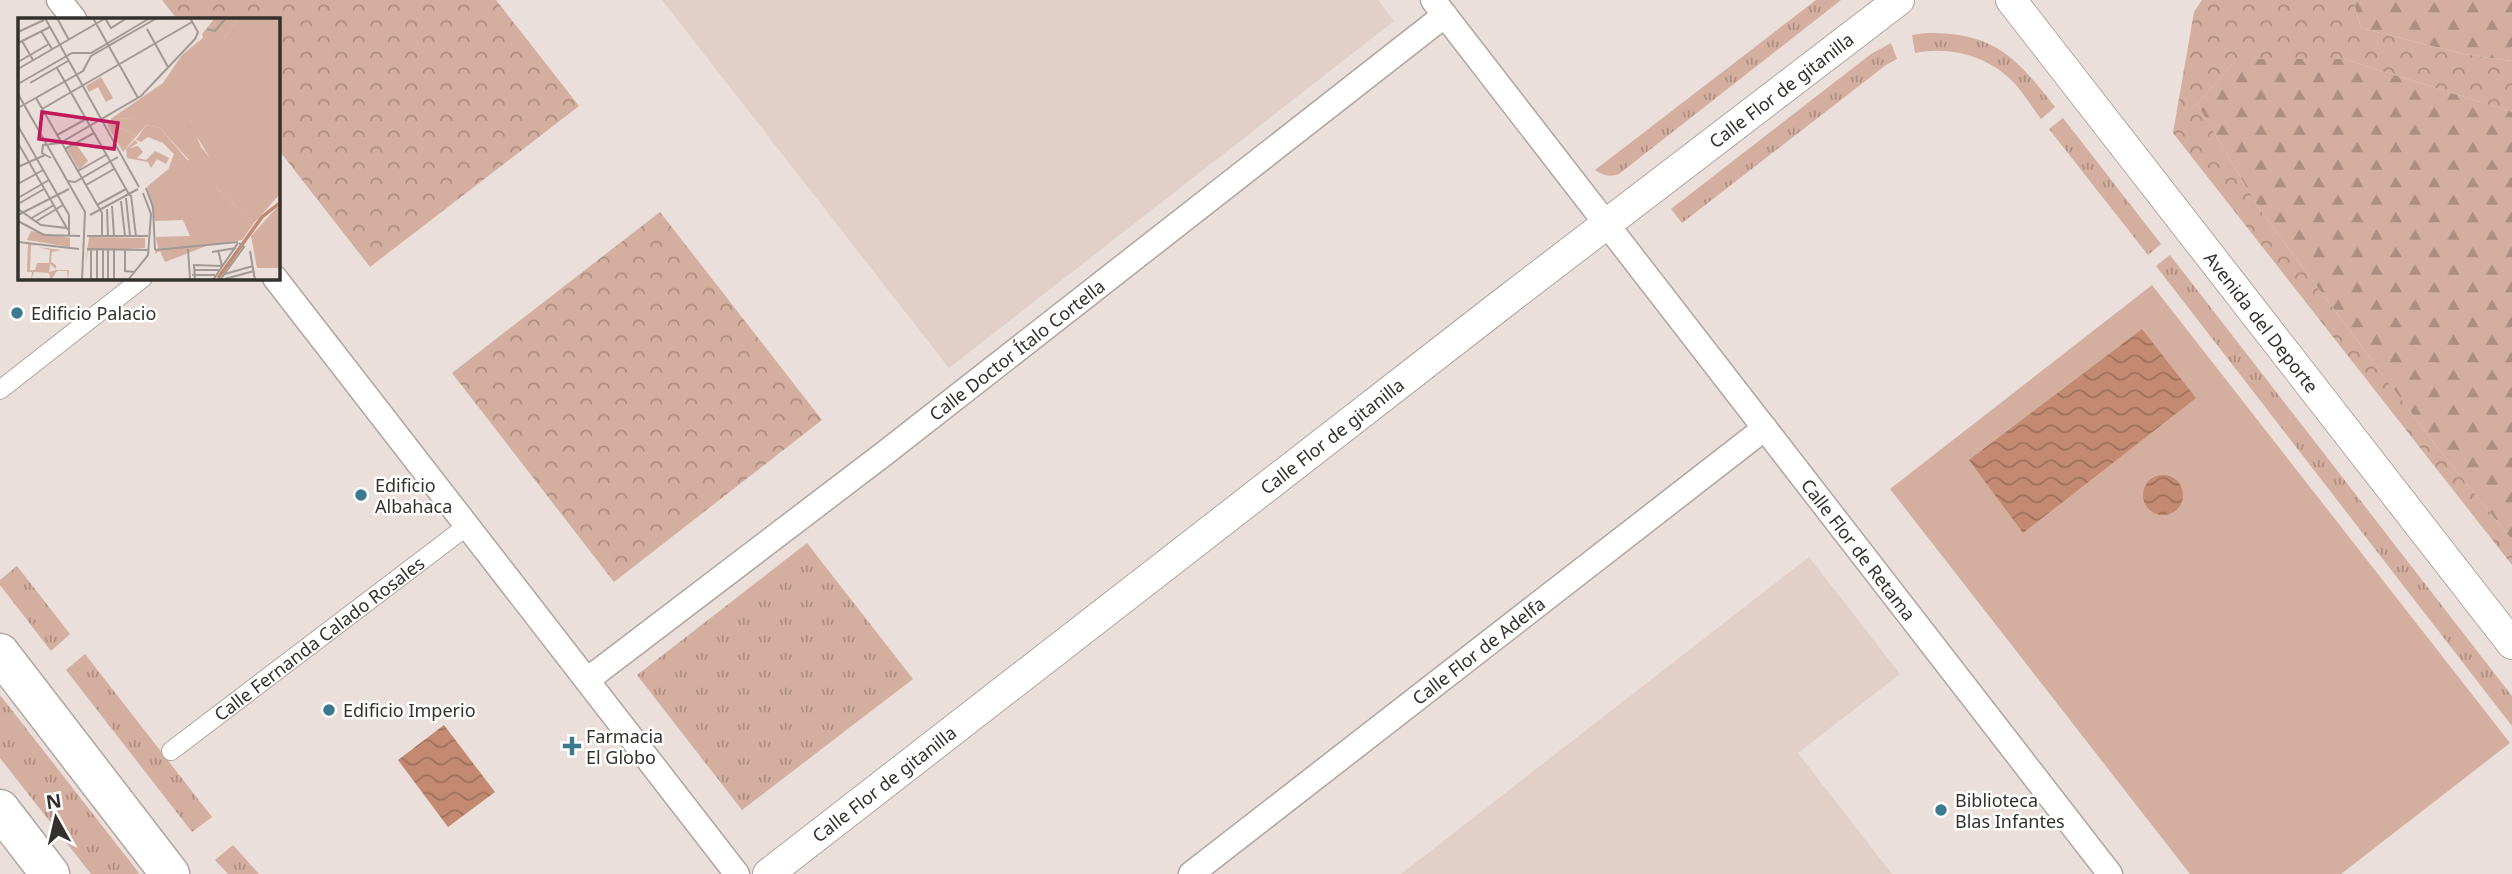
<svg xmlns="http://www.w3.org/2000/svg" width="2512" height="874" font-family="'Noto Sans',sans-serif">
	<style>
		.built { fill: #e2cfc8 }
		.grass { fill: url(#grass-tufts) }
		.forest { fill: url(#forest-firs) }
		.park { fill: url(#park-crowns) }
		.garden { fill: #d4ae9e }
		.water { fill: url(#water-waves) }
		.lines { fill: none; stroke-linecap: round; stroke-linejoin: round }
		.pedestrian-casing { stroke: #b0a5a1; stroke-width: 20 }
		.minor-casing { stroke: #b0a5a1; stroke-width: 27 }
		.tertiary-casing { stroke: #b0a5a1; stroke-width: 32 }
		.primary-casing { stroke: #b0a5a1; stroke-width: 41 }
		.pedestrian { stroke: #fff; stroke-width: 18 }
		.minor { stroke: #fff; stroke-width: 24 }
		.tertiary { stroke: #fff; stroke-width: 30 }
		.primary { stroke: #fff; stroke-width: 38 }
		.poi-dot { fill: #3b798f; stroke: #fff; stroke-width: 2.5 }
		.labels { text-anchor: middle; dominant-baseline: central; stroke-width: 5; stroke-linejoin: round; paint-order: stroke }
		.street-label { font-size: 18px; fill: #34302e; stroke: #fff }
		.poi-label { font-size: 18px; fill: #34302e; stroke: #fff; text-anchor: start }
		.inset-river { fill: none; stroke: #c38a71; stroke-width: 3.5 }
		.inset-road { fill: none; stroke: #a19995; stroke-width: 2 }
		.view { fill: #c2185b; fill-opacity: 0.15; stroke: #c2185b; stroke-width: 3.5 }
		.inset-edge { fill: none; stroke: #34302e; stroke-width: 3.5 }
	</style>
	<defs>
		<pattern id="grass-tufts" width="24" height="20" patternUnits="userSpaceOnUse" patternTransform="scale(1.75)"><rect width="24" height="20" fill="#d4ae9e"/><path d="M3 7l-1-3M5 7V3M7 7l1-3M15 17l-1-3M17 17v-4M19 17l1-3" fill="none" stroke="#ad8e81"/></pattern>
		<pattern id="forest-firs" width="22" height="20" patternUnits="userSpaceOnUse" patternTransform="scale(1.75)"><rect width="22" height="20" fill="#d4ae9e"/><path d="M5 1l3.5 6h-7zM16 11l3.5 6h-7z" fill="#ad8e81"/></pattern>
		<pattern id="park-crowns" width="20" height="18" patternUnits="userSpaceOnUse" patternTransform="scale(1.75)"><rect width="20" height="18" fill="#d4ae9e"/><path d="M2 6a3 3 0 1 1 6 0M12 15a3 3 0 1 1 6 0" fill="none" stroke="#ad8e81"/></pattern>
		<pattern id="water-waves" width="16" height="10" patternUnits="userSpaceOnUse" patternTransform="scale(1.75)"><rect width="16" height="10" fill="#c38a71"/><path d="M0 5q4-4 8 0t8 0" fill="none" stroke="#9f715d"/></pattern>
	</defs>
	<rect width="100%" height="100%" fill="#eadfda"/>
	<path class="built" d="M662,0H1378L1394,21L949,368Z
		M1809,557L1900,674L1798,753L1892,874H1401Z"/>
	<path class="grass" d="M1816,0H1841L1619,174C1609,177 1604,176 1595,170Z
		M1926,33C1994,32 2016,57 2055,107L2041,119C2032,107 2024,94 2015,84C1989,56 1951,46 1915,53L1912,35Z
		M1891,43L1897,59L1886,65L1682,223L1671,209L1871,54Z
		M2063,118L2161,244L2148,255L2049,129Z
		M2170,255L2512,696V726L2156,266Z
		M807,543L913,679L742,810L637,675Z
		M17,566L70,634L51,651L0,585V580Z
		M85,654L212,817L192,832L66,670Z
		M0,695L139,873L138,874H91L0,758Z
		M233,845L259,874H228L215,860Z"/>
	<path class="forest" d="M2353,0H2512V61L2463,54L2361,28Z
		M2237,59H2344L2512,112V540L2430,438L2260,210L2197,104Z"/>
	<path class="park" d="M162,0H496L579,106L370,267L278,149V19H177Z
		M2202,0H2353L2361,28L2463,54L2512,61V112L2344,59H2237L2197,104L2260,210L2430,438L2512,540V565L2173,133L2194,12Z
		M660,212L822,420L614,582L452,373Z"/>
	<path class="garden" d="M2152,285L2510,743L2341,874H2190L1890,489Z"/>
	<path class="water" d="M2142,329L2196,398L2023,533L1969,460Z
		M2143 495a20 20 0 1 1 40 0a20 20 0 1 1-40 0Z
		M444,725L495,792L448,827L398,760Z"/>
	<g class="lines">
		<defs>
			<g id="pedestrian">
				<path d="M0,390L143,278"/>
				<path id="s1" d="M171,751L467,526"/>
			</g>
			<g id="minor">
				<path d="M59,0L74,19"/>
				<path id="s2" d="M1433,0L2110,874"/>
				<path d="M275,278L737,874"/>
				<path id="s3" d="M587,680L885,453L1445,15"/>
				<path id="s4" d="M1191,874L1765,428"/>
			</g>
			<g id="tertiary">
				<path id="s5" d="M2011,0L2512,644"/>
				<path id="s6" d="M768,874L1502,304L1899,0"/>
			</g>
			<path id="primary" d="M0,653L170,874
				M0,809L50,874"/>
		</defs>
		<use href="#pedestrian" class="pedestrian-casing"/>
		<use href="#minor" class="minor-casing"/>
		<use href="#tertiary" class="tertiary-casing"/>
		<use href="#primary" class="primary-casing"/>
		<use href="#pedestrian" class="pedestrian"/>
		<use href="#minor" class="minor"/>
		<use href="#tertiary" class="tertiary"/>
		<use href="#primary" class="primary"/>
	</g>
	<g class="poi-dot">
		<circle cx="17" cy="313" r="7"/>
		<circle cx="361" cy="495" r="7"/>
		<circle cx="329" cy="710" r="7"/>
		<path d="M568.5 735.5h7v7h7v7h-7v7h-7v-7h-7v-7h7z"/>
		<circle cx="1941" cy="810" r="7"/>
	</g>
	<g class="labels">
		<g class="street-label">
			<text stroke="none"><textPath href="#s6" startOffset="1281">Calle Flor de gitanilla</textPath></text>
			<text stroke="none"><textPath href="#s5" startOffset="408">Avenida del Deporte</textPath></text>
			<text stroke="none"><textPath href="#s3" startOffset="542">Calle Doctor Ítalo Cortella</textPath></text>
			<text stroke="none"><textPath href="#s6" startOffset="714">Calle Flor de gitanilla</textPath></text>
			<text stroke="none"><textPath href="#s2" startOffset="695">Calle Flor de Retama</textPath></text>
			<text stroke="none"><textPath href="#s1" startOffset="186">Calle Fernanda Calado Rosales</textPath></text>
			<text stroke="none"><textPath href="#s4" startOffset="364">Calle Flor de Adelfa</textPath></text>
			<text stroke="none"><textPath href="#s6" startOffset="147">Calle Flor de gitanilla</textPath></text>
		</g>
		<g class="poi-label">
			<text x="31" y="313">Edificio Palacio</text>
			<text x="375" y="485">Edificio<tspan x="375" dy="21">Albahaca</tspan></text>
			<text x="343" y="710">Edificio Imperio</text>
			<text x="586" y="736">Farmacia<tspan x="586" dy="21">El Globo</tspan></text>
			<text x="1955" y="800">Biblioteca<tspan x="1955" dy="21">Blas Infantes</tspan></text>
		</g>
	</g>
	<g transform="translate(18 18)">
		<rect width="262" height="262" fill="#eadfda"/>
		<path d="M221,0H262V176L236,205L197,168L195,145L174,111L173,103L94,100L145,65L164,37L186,19L204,23ZM83,59L95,80L88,84L80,69L71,74L68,68ZM117,122L120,125L111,130L120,128L125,134L119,140L128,142L137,133L151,140L148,146L139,141L133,150L130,144L109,140L108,131ZM262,186V250H239L233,218ZM71,219L127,220V230L70,233L67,248ZM10,225L19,228L13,227L12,252H17L19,245H31L32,232L20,229L43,232L34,234L33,244L38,247V251L32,246L31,254L38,252H51L50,262L49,253H39L33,262L31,255L16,254L13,262L14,254H9Z" fill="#d4ae9e"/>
		<path d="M197,0H221L204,23L187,25L184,16ZM95,106L117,117L109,128L103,130L90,107ZM128,107L142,110L171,144L150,152L156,136L145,125L130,119L123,124L118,122Z" fill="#d4ae9e"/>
		<path d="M94,100L172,102L183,129L197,146V168L236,205L224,222L191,227L147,244L142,233L136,236L140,230L138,219L172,218L165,202L137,203L129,169L149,152L171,142L142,110L128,107L105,134L89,107ZM95,106L117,117L109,128L103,130L90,107ZM58,126L70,143L61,152L49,131Z" fill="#d4ae9e" fill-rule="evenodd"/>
		<path d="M13,213L52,220V229L9,222Z" fill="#d4ae9e"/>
		<path class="inset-river" d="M200,260L244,199L263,184"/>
		<path class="inset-road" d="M27,0L121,169M39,0L51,22M75,0L120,80M87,0L93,10L109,0M172,0L180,14L177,21M129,11L150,49M189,11L197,13L208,0M23,13L34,31M0,14L26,2M4,23L15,42M0,25L32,9M0,44L31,26M39,50L112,178M0,51L88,0M12,65L50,43M0,66L54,35H73L132,0M0,76L67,194L64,262M18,80L84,195V218M0,90L65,53L73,38L139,0M24,91L174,4M0,108L51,197V218M39,117L68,101M0,125L50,212M47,131L76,115M33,140L24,135L25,127L42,125L123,78L177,21M0,149L27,137M60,153L88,137M50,163L57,164L100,139M0,166L25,152M68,167L96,151M128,170L135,189L137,232M113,177L118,219M0,180L31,162M108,180L112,218M103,183L107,218M0,186L26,171M79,187L108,171M94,188L96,218M0,191L23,207L49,210M89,191L90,218M0,197L51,171M72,197L120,171M12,201L36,187M0,203L26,217L62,218M17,204L45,187M69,218H130M0,224L61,231M69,231L130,232M107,231V253L117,254M137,232L220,224M232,233L237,262M194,234L218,230M176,252H201M207,256L235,248M174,257H197M73,262V231M79,262V231M85,262V231M90,262V231M96,262V231M110,262L130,237L133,196L125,175M164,262L172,261L170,231M177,262L176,247L204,248L200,232M195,262L220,225M202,262L226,229L221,225M203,262L236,253"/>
		<path class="view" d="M24,94L100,105L96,131L21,121Z"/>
		<rect width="262" height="262" class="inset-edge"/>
	</g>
	<g transform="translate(56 818) rotate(352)" stroke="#ffffff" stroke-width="5" paint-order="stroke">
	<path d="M0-5L12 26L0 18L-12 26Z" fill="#34302e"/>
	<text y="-10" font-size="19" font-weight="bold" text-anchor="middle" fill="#34302e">N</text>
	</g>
</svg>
